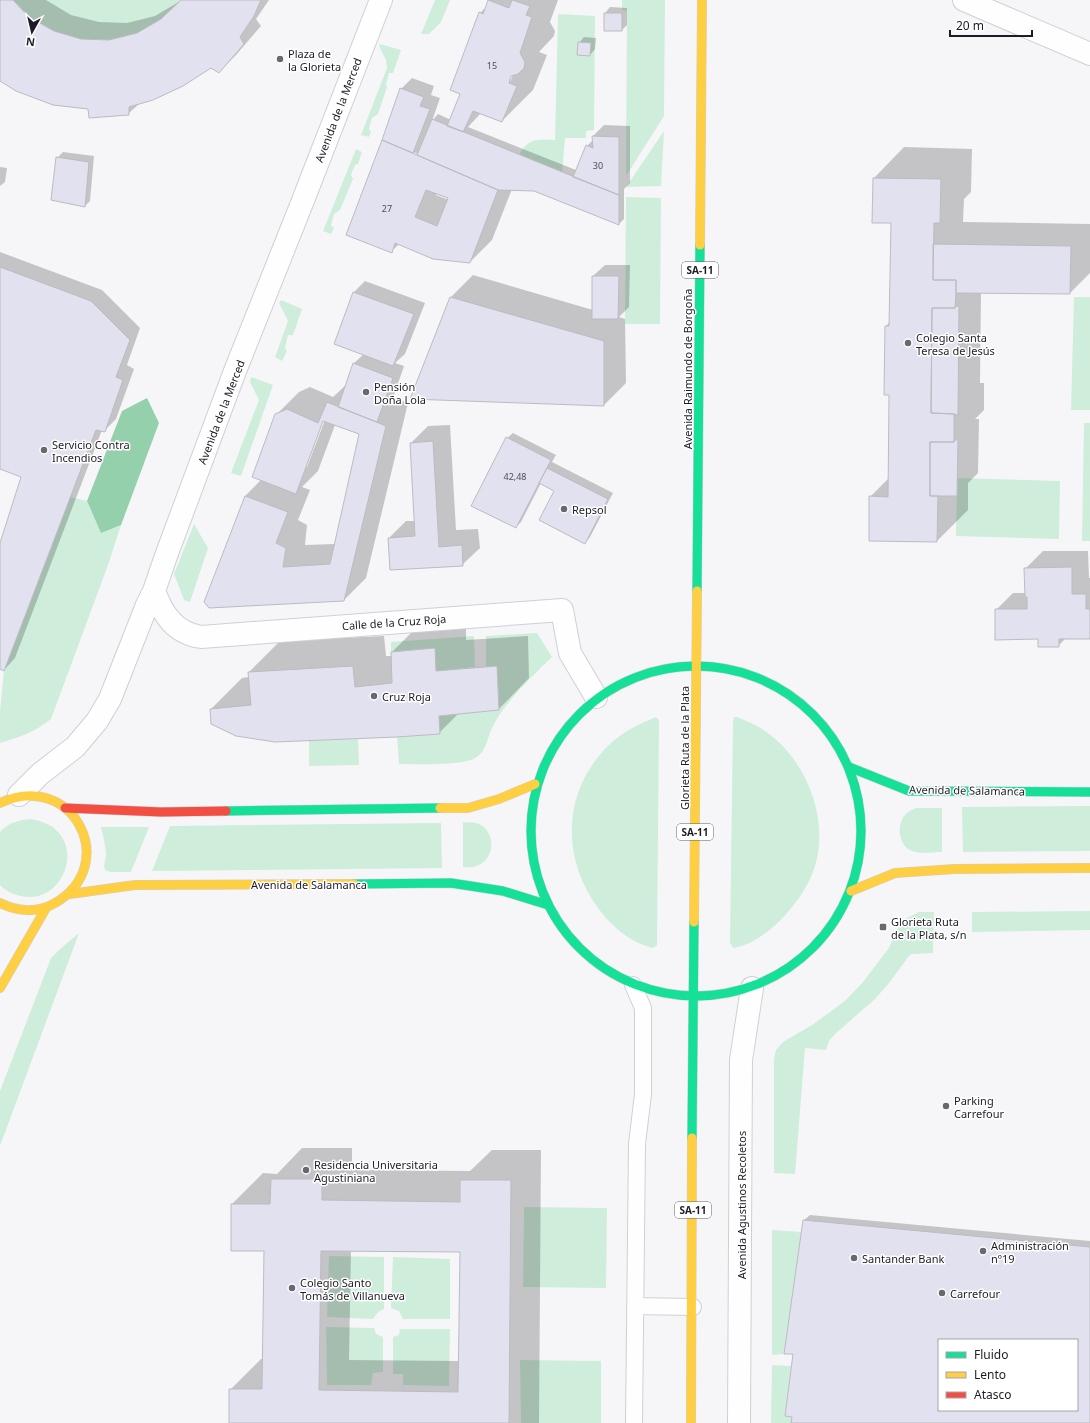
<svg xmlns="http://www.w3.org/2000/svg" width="1090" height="1423" font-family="'Noto Sans',sans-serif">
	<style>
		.green { fill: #cfeddb }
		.water { fill: #95d0ad }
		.shadow { fill: #0003; fill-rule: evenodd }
		.building { fill: #e2e1ef; stroke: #bcbbc1; fill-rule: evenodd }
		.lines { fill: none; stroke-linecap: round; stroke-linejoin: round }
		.lane-casing { stroke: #d0cfd6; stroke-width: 18 }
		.street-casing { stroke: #d0cfd6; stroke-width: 24 }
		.fast-casing { stroke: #d0cfd6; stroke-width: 10 }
		.slow-casing { stroke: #d0cfd6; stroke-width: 10 }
		.jam-casing { stroke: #d0cfd6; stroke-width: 10 }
		.lane { stroke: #fefefe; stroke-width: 16 }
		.street { stroke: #fefefe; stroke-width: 22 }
		.fast { stroke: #16e098; stroke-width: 9 }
		.slow { stroke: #ffcf43; stroke-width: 9 }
		.jam { stroke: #f24e42; stroke-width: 9 }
		.poi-dot { fill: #696870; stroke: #fff; stroke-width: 1.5 }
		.labels { text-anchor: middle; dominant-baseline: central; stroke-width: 3; stroke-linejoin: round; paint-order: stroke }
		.number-label { font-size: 9px; fill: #4e4d58 }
		.shield { fill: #fff; stroke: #616067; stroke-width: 1 }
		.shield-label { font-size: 10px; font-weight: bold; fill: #1d1c26 }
		.poi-label { font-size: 11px; fill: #1d1c26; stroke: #fff; text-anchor: start }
		.street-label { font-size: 11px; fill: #1d1c26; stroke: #fff }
	</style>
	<rect width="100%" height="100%" fill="#f6f6f9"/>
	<path class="green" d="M0,0H261L254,16L240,37L244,44L219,73L210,68L183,86L153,100L129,107V115L89,118L88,109L53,105L16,91L0,81Z
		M435,0H450L441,22L429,34H421Z
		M622,0H665L664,116L626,176L627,11L622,10Z
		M558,14L595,16L594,130L586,131V138H565L562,173L519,155C528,138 538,139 555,140Z
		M380,44L401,50L393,73H389L386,84L387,87L378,114L372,118L369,129L371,132L369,137L361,135L387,68L386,60L379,46Z
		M664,131L661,186L626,187Z
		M356,149L362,152L358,164L355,165L351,175L353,179L340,210L334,214L331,225L334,228L331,234L323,231Z
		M626,197L661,198L660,324H625Z
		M1074,297H1090V410H1071Z
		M281,300L302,309L293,335H288L285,348L287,351L282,361L275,357L288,321L279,303Z
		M251,377L273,385L241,476L231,473L259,400L250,382Z
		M1084,423H1090V541H1082Z
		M957,478L1060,481L1059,539L956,536Z
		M70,497L87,501L101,533L121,525L108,565L51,719C35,732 20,737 0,743V711L4,671Z
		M194,524L208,548L190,602L184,600L174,574Z
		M537,633L552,657C532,676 503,704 491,730C487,740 486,752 475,758C462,766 416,764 399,764L397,737L440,734L439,716L499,710L497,667H486V636Z
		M474,636L475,667L436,671L435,648L391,652V642Z
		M656,717L659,720L657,945L653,948C631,943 611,926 598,908C560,857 563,789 609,745C622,732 639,724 656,717Z
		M734,717H737C744,720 751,723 757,726C807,754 835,826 810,879C804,892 795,904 786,914C773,929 753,945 733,948L730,942L733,722Z
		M358,739L359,765L309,766V740Z
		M1090,806V851L963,852L962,807Z
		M916,808H942V852C932,852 917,855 908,849C898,841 897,824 905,815C907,812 912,810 916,808Z
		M31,819C40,821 49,823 56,830C83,855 58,905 21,896C13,894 5,891 0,885V832C9,822 19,820 31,819Z
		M463,822C467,823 472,822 476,823C497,829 496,860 476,866C472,868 467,867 463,867Z
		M441,823L442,868L152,871L170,826Z
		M101,827H149L131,872H110L105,870C103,864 106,859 106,853C105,844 103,836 101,827Z
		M1090,911V930L972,932V912Z
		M919,912H934L933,953L912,954L909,956L889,983L875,999L835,1034L829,1041L826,1050L805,1048L795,1174L774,1173V1059L776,1050L783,1042L812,1025L830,1012L846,1000L863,982L889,948L901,921Z
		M79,933L0,1146V1091L51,958L60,949Z
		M524,1207L607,1208L606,1288L523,1287Z
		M772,1230L802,1232L784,1354L772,1355Z
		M329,1256L384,1257V1309L378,1312L373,1319L327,1317Z
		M393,1257L450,1259V1319H403L399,1311L391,1308Z
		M326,1327L374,1328L376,1334L383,1337V1372L373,1373L371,1385H327Z
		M400,1329H450L449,1386L403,1385V1374H393V1337L399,1335Z
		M520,1360L601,1361V1423H521Z
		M772,1365L791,1366L785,1416L792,1417L791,1423H771Z"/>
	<path class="water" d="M147,398L159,423L121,525L101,533L87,501L122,411Z"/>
	<path class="shadow" d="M0,0H46L71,15L99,22L127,23L155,16L182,0H269L256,19L261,26L236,55L219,72L211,67L140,103L128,114L89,108L0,80Z
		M489,0H558L550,22L555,31L554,36L539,52L547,55L533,90L502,121L481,113L468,127L576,170L587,146L593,140V136L604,125L630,126V183L624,189V219L619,224L534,190L512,189L492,240L470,262L399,244L391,252L347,234L383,140L401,89L412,78L434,86L431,95L440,98L432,121L438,114L451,120L461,93L480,13L487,6ZM512,71L514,72L510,82H508ZM413,152L422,156L421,158L412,154ZM437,193L449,198V200L436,195Z
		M610,7L627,8V25L622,30H605V13Z
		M584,37L596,38L595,49L590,55L579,43Z
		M904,147L972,149L971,192L964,199L963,222L1090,224V273L1070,293L981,292L980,383H984V410L975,419H979L978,473L968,483V510L937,541L870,497L889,478L890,394L886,326L890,322L892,222L874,178Z
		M63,152L94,156L90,201L85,206L57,158Z
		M0,167L7,168L5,182L0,186Z
		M0,252L102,290L140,328L127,365L134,369L116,419L105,430H102L15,658L4,670L0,668V546L23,476L0,468Z
		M605,265H630L629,307L619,317L625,319L626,383L604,405L412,398L451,297L473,275L593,310V276Z
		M365,281L425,303L405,354L395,363L404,366L393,398L408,403L366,578L344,600L205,602L245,496L262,479L276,415L299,392L310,387L333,397L347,384L354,363L364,354L335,343L354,292ZM324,416L326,417L307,467H305ZM335,425L360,434L335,544L305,545L307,525L298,520L310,490L302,487L318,471Z
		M450,425L456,530L478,529L480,548L462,565L389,538L406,521H416L411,443L428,426Z
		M513,433L556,455L552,462L613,493L590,537L585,543L555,490L541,483L521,522L516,527L507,438Z
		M1043,551H1088L1089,578H1090V638H1066L1058,646L1039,638L996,610L1013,593H1026V568Z
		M466,618V640L528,636L529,678L499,709L459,713L439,733L211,709L242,678L249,677V672L280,641L384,636L386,656H392V652L423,621Z
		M302,1148H352V1170L470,1171L492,1150H541L539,1423H230V1390L261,1359H264L265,1250L232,1204L263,1173L277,1174ZM351,1250L461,1251L459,1361L349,1360Z
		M810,1215L1090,1241V1423H792L804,1220ZM939,1340H1077V1410H939Z"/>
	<path class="building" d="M0,0H13L29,17L54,31L81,39L109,40L137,33L161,19L181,0H261L254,16L240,37L244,44L219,73L211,68L183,86L153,100L129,107V115L89,118L88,109L53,105L16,91L0,81Z
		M488,0L509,8L512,0L530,6L526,15L532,17L520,53L525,62L524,68L518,74L511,76L509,83L517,86L502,122L473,111L463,132L447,126L460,94L450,90L479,12L483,14Z
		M604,13H622V31H604Z
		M578,42L591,43L590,56L577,55Z
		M400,88L424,97L420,106L430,109L413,153L382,140Z
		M432,119L619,195V225L534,191L498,190L417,155Z
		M592,136L619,137V195L573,177L586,145L593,148Z
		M382,140L498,190L470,263L433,259L395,243L392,253L346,235ZM426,190L448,198L437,226L415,217Z
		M56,157L89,162L85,207L51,200Z
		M873,178L941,179L940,223H934L933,280H956V293L955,308H932L931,413L954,414V442H930V496H938L937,542L869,541V496L888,497L889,395H884L885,326H889L891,223H872Z
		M933,244L1071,246L1070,294L956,293V280H933Z
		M0,267L91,301L130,340L116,377L123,380L105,432L96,430L4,671L0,669V543L21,477L0,469Z
		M592,276H619L618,319H592Z
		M353,292L414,314L393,366L334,344Z
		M450,297L604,341V406L410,399Z
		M956,306H959L958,415L954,414L931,413L932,308H955Z
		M353,363L393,378L377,422L338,407Z
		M327,402L386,426L344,601L209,608L204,602L245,496L288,512L276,543L286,548L283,567L330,564L359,434L323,421L296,494L252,477L275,414L287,409L318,423Z
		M506,437L551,460L516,528L471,506Z
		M954,440H958L957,496H930V442H954Z
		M433,441L439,547L462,545L463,566L390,570L388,538L415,536L410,443Z
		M547,468L608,499L585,544L539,520L554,491L539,483Z
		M1072,567V594H1086V609H1090V639H1059V647H1038V639L995,640V609H1027V597H1025L1024,568Z
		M435,648L436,671L497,666L499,710L439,716L440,734L397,737L275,742L236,736L211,724L210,709L251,705L248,672L353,666L355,687L392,683L391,652Z
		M271,1179H322V1200L460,1202V1180H511L509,1423H229V1389H262L264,1251H231V1204H270ZM321,1251L460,1252L458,1392L319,1390Z
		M803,1220L1090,1247V1423H791L792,1417L785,1416L793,1354H784ZM939,1340H1077V1410H939Z"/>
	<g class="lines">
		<defs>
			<path id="lane" d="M633,985L643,1008V1094L637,1144L634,1423
				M635,1306L693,1307"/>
			<path id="street" d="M964,0L1090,54
				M154,591C163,615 175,633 201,637L562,610L570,653L596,697
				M19,795L40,774L75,747L97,721L110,699L147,605L154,591L166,556L235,371L302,203L381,0
				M739,1423L741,1060L752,988"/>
			<path id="fast" d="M697,591L700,245
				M531 831a165 165 0 1 1 330 0a165 165 0 1 1-330 0Z
				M849,767L909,791L1090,792
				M226,811L440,808
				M354,884L451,883L503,891L545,904
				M692,1138L694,922"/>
			<path id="slow" d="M700,245L702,0
				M0,803C72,769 122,864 55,903C38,913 18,912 0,903
				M440,808H468L499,799L535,784
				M851,891L895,873L955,869L1090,868
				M70,894L135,885L354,884
				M694,922L697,591
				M0,988L46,908
				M691,1423L692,1138"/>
			<path id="jam" d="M65,808L161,812L226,811"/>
		</defs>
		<use href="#lane" class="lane-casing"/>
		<use href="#street" class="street-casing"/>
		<use href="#fast" class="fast-casing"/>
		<use href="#slow" class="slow-casing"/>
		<use href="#jam" class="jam-casing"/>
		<use href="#lane" class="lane"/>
		<use href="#street" class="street"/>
		<use href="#fast" class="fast"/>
		<use href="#slow" class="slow"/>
		<use href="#jam" class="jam"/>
	</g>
	<g class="poi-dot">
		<circle cx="280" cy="59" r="4"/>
		<circle cx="908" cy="343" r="4"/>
		<circle cx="366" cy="392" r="4"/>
		<circle cx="44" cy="450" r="4"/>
		<circle cx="564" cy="509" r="4"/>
		<circle cx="374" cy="696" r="4"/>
		<rect x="879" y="923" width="8" height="8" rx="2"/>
		<circle cx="946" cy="1106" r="4"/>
		<circle cx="306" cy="1170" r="4"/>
		<circle cx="983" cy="1251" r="4"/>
		<circle cx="854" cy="1258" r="4"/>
		<circle cx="292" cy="1288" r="4"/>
		<circle cx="942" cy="1293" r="4"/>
	</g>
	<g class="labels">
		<g class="number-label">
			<text x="492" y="65">15</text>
			<text x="598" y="165">30</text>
			<text x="387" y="208">27</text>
			<text x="515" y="476">42,48</text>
		</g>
		<g class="shield">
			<rect x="682" y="262" width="36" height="16" rx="3"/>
			<rect x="677" y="824" width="36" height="16" rx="3"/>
			<rect x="675" y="1202" width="36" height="16" rx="3"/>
		</g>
		<g class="shield-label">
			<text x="700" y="270">SA-11</text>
			<text x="695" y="832">SA-11</text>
			<text x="693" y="1210">SA-11</text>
		</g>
		<g class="poi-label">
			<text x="288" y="53">Plaza de<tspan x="288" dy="13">la Glorieta</tspan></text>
			<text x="916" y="337">Colegio Santa<tspan x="916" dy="13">Teresa de Jesús</tspan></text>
			<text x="374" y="386">Pensión<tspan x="374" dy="13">Doña Lola</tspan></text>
			<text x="52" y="444">Servicio Contra<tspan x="52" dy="13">Incendios</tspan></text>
			<text x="572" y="509">Repsol</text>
			<text x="382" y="696">Cruz Roja</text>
			<text x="891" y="921">Glorieta Ruta<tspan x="891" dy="13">de la Plata, s/n</tspan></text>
			<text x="954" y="1100">Parking<tspan x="954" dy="13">Carrefour</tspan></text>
			<text x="314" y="1164">Residencia Universitaria<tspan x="314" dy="13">Agustiniana</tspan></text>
			<text x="991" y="1245">Administración<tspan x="991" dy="13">nº19</tspan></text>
			<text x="862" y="1258">Santander Bank</text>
			<text x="300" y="1282">Colegio Santo<tspan x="300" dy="13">Tomás de Villanueva</tspan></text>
			<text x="950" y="1293">Carrefour</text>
		</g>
		<g class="street-label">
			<text transform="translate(338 110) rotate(-69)">Avenida de la Merced</text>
			<text transform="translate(687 369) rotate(-90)">Avenida Raimundo de Borgoña</text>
			<text transform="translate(221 412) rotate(-69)">Avenida de la Merced</text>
			<text transform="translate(394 622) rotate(-4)">Calle de la Cruz Roja</text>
			<text transform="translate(684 748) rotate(-90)">Glorieta Ruta de la Plata</text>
			<text transform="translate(967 790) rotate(1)">Avenida de Salamanca</text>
			<text x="309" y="884">Avenida de Salamanca</text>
			<text transform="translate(741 1205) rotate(-90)">Avenida Agustinos Recoletos</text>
		</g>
	</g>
	<rect x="938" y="1339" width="140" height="72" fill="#ffffff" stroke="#a5a4a8"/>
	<rect x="946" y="1352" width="20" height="6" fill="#16e098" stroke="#a5a4a8"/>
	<text x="974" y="1359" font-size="12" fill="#1d1c26">Fluido</text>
	<rect x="946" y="1372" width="20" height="6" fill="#ffcf43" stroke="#a5a4a8"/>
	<text x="974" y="1379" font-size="12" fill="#1d1c26">Lento</text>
	<rect x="946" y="1392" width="20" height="6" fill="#f24e42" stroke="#a5a4a8"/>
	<text x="974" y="1399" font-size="12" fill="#1d1c26">Atasco</text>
	<g transform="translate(32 32) rotate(188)" stroke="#ffffff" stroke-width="3" paint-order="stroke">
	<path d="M0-3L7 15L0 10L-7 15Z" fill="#1d1c26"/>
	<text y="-6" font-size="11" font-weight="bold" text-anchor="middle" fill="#1d1c26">N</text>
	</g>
	<path d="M950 30v6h82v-6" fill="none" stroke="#1d1c26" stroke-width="2"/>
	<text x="956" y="30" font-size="12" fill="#1d1c26" stroke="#ffffff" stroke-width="3" paint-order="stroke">20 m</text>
</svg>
